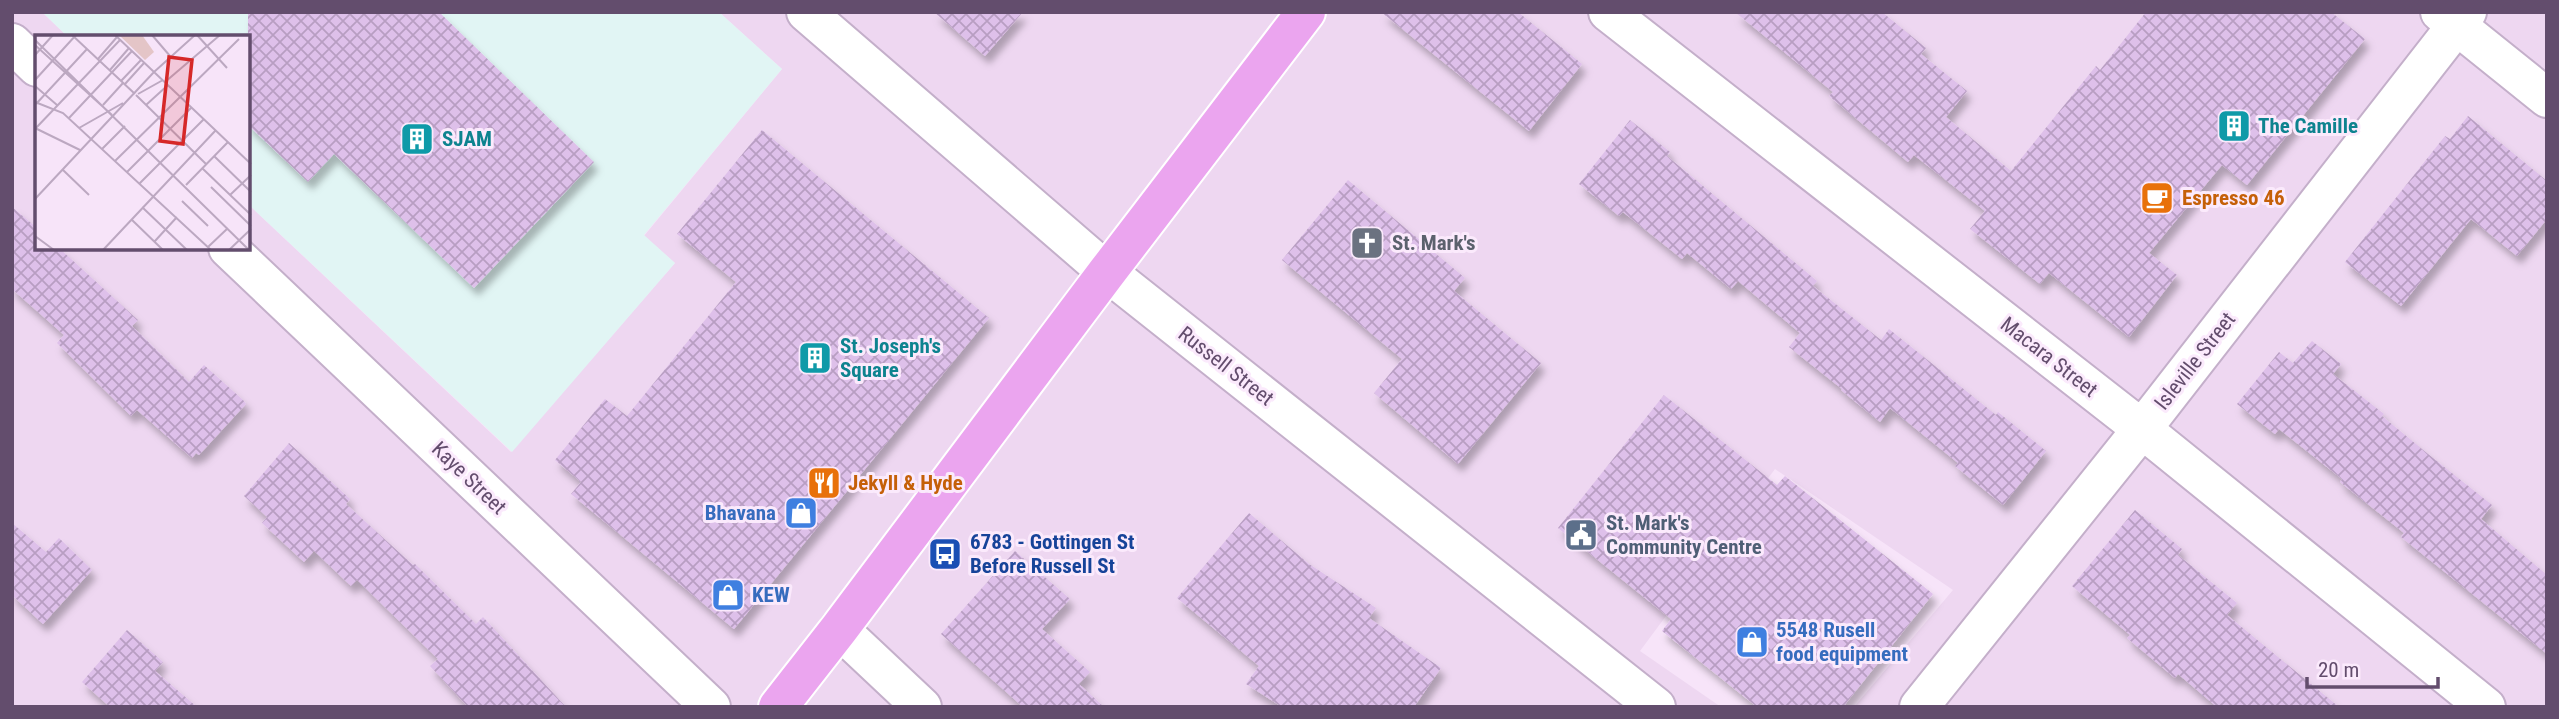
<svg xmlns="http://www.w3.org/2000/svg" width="2559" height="719" font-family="'Roboto Condensed',sans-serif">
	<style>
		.residential { fill: #eed7f1 }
		.education { fill: #e1f5f4 }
		.building { fill: url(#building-cross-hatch); filter: url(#shadow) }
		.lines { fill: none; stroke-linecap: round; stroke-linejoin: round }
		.minor-casing { stroke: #c4afca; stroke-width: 42 }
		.major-casing { stroke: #fff; stroke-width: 42 }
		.minor { stroke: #fff; stroke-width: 38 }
		.major { stroke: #eba5ef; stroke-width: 38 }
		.labels { text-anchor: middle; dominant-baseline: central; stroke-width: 6; stroke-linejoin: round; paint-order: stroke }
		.culture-label { font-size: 21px; font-weight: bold; fill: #0d838f; stroke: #fbeafc; text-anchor: start }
		.food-label { font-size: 21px; font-weight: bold; fill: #c56008; stroke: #fbeafc; text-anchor: start }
		.worship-label { font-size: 21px; font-weight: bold; fill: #5b616d; stroke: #fbeafc; text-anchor: start }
		.street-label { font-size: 21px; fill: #634d6d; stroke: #fbeafc }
		.shop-label { font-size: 21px; font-weight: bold; fill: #366cbe; stroke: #fbeafc; text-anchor: start }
		.service-label { font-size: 21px; font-weight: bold; fill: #4e5e75; stroke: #fbeafc; text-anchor: start }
		.transit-label { font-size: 21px; font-weight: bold; fill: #164399; stroke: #fbeafc; text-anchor: start }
		.inset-road { fill: none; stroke: #bca8c1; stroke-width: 2 }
		.view { fill: #d62828; fill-opacity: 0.15; stroke: #d62828; stroke-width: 3.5 }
		.inset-edge { fill: none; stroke: #634d6d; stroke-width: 3.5 }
	</style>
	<defs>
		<pattern id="building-cross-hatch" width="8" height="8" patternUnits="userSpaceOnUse" patternTransform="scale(1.75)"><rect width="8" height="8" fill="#dec0ea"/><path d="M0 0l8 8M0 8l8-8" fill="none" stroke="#b89ec2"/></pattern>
		<filter id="shadow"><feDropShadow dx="4.5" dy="8" stdDeviation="3.5" flood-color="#0004"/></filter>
	</defs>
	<rect width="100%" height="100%" fill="#f7e4f9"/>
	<path class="residential" d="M12,12H42L68,37H37V248H248L249,205L511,452L675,263L644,236L782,69L719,12H2547V707H1854L1953,590L1775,469L1640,651L1721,707H12Z"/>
	<path class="education" d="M42,12H719L782,69L644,235L675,263L512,452L249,205L248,37H68Z"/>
	<path class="building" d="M248,12H439L594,162L474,288L334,154L308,182L248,125Z
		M934,12H1023L985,56Z
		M1381,12H1518L1582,64L1529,131Z
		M1735,12H1882L1926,48L1921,54L1967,91L1946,117L2011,171L2096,66L2100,70L2146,12H2331L2365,39L2247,185L2222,165L2149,253L2177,275L2129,337L2049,273L2040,284L1970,229L1985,211L1914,155L1908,162L1829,96L1833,92Z
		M2468,116L2547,181V219L2517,256L2471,219L2401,306L2345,262L2445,136L2450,139Z
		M1630,120L1670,152L1667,156L1817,281L1813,286L1881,340L1889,329L1996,415L1998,412L2046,451L2003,505L1955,466L1958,463L1890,408L1880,422L1841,390L1842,389L1789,347L1800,333L1738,281L1731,289L1687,253L1682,259L1623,212L1619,216L1579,184Z
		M762,130L989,318L734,629L571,494L581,482L555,460L605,399L627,416L736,282L677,234Z
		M1348,180L1465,278L1454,291L1541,363L1458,464L1374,393L1402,359L1282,260Z
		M12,207L37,228V248H59L138,320L132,326L189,382L204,365L243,400L246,404L199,455L196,453L192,458L137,410L131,416L57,343L64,335L12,289Z
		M2312,341L2341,364L2333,374L2384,414L2382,416L2428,454L2492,505L2481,519L2547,575V654L2401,537L2404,533L2340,482L2342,479L2279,429L2275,434L2237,404L2279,352L2293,363Z
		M1664,395L1777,485L1785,476L1933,594L1843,707H1757L1662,631L1671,619L1558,528Z
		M289,443L350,499L346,504L413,565L415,564L476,624L483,617L566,707H468L430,666L438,659L357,580L351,586L314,551L304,562L262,523L267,517L244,496Z
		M2135,510L2182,549L2178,555L2237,603L2227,615L2339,707H2217L2178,674L2175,678L2127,638L2130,635L2072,586Z
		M1249,513L1309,564L1376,608L1369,618L1441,668L1414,707H1282L1246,684L1259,666L1177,598Z
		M12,523L46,552L59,538L92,570L43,624L12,595Z
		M1015,551L1070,599L1042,629L1090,672L1079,684L1104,707H1023L941,634Z
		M127,630L163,662L155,671L197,707H110L82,682Z"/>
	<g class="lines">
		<defs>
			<path id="minor" d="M806,12L1107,272L1656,707
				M1608,12L2142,429L2486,707
				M2440,12L2547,98
				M12,43L37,67
				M228,248L711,707
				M839,629L922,707
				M1919,707L2142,429L2467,12"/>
			<path id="major" d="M778,707L839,629L1107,272L1306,12"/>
		</defs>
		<use href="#minor" class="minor-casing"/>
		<use href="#major" class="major-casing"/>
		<use href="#minor" class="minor"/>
		<use href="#major" class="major"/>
	</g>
	<defs>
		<symbol id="building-square" viewBox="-11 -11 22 22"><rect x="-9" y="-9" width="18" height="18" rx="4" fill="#0f9aa8" stroke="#fbeafc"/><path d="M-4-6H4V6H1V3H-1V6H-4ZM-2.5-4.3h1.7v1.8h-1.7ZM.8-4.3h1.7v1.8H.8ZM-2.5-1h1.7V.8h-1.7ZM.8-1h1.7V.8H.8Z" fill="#fff"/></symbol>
		<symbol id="cafe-square" viewBox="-11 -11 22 22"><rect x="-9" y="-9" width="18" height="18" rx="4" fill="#e8710a" stroke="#fbeafc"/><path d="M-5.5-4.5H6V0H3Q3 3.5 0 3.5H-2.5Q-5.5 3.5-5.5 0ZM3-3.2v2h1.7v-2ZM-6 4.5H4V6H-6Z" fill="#fff"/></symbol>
		<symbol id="church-square" viewBox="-11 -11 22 22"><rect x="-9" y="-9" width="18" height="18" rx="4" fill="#6b7280" stroke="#fbeafc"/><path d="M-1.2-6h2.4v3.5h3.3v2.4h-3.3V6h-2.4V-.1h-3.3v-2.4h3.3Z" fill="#fff"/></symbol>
		<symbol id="restaurant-square" viewBox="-11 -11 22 22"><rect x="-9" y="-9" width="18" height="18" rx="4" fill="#e8710a" stroke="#fbeafc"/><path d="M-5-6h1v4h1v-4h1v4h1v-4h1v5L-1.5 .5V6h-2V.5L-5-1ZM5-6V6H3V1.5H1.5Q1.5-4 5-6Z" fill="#fff"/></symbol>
		<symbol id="shop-square" viewBox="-11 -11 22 22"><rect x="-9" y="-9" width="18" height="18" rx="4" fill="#3f7fe0" stroke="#fbeafc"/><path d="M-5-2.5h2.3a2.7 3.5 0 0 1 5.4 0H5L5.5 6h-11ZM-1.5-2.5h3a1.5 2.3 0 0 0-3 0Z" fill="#fff"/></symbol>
		<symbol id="civic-square" viewBox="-11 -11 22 22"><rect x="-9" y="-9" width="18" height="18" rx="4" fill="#5c6f8a" stroke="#fbeafc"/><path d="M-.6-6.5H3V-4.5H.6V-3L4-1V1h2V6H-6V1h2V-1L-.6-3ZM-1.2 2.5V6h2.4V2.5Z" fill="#fff"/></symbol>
		<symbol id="bus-square" viewBox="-11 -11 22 22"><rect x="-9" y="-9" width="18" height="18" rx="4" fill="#1a4fb4" stroke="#fbeafc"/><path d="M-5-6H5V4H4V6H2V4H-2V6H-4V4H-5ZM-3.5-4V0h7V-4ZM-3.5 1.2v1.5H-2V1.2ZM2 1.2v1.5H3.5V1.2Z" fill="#fff"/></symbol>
	</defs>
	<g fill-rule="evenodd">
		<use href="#building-square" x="2215" y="107" width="38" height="38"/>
		<use href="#building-square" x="398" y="120" width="38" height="38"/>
		<use href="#cafe-square" x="2138" y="179" width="38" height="38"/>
		<use href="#church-square" x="1348" y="224" width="38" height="38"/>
		<use href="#building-square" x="796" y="339" width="38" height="38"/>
		<use href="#restaurant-square" x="805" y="464" width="38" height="38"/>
		<use href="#shop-square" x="782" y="494" width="38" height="38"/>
		<use href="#civic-square" x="1562" y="516" width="38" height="38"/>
		<use href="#bus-square" x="926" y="535" width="38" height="38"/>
		<use href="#shop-square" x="709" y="576" width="38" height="38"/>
		<use href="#shop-square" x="1733" y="623" width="38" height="38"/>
	</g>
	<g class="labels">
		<g class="culture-label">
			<text x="2258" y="126">The Camille</text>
			<text x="442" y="139">SJAM</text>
			<text x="840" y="346">St. Joseph's<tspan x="840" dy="24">Square</tspan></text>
		</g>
		<g class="food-label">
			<text x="2182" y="198">Espresso 46</text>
			<text x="848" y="483">Jekyll &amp; Hyde</text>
		</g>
		<g class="worship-label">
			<text x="1392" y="243">St. Mark's</text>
		</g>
		<g class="street-label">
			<text transform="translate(2049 357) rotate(38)">Macara Street</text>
			<text transform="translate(2195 361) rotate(-52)">Isleville Street</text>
			<text transform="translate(1226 366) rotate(38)">Russell Street</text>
			<text transform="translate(469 478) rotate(44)">Kaye Street</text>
		</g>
		<g class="shop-label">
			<text x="776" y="513" text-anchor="end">Bhavana</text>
			<text x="752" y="595">KEW</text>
			<text x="1776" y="630">5548 Rusell<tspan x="1776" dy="24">food equipment</tspan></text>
		</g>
		<g class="service-label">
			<text x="1606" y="523">St. Mark's<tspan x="1606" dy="24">Community Centre</tspan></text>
		</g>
		<g class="transit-label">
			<text x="970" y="542">6783 - Gottingen St<tspan x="970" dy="24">Before Russell St</tspan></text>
		</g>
	</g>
	<g transform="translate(35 35)">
		<rect width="215" height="215" fill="#f7e4f9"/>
		<path d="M84,0H107L119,17L110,25Z" fill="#e4c5c7"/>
		<path class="inset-road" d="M37,0L100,59M80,0L216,129M117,0L135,21M162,0L192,33M0,5L214,215M0,10L77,80M0,20L18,0M63,24L82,2M75,35L94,13M119,37L160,0M0,45L41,0M86,46L106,25M130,47L185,0M90,49L109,28M0,51L22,70M103,59L128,45M101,60L171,129M0,67L28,78L176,215M1,69L52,14M68,70L88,48M111,70L133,50M34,83L97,16M0,93L45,115M44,93L88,68M0,94L85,5M67,114L90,91M179,121L216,157M80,126L204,4M167,133L216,180M28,135L54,160M92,137L157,72M105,148L169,84M151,150L193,107M176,152L216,191M195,160L216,140M0,164L119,37M147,166L173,191M107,172L152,215M96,184L128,215M0,201L19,215M120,206L142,182M173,212L193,193M68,215L181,95M194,215L216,194"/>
		<path class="view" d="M134,22L157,25L148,109L125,106Z"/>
		<rect width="215" height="215" class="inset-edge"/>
	</g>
	<rect width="2559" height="719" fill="none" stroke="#634d6d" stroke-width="28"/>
	<path d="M2307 677v10h131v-10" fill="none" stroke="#634d6d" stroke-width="3.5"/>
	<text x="2318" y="677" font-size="21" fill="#634d6d" stroke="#fbeafc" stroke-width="5" paint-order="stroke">20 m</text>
</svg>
